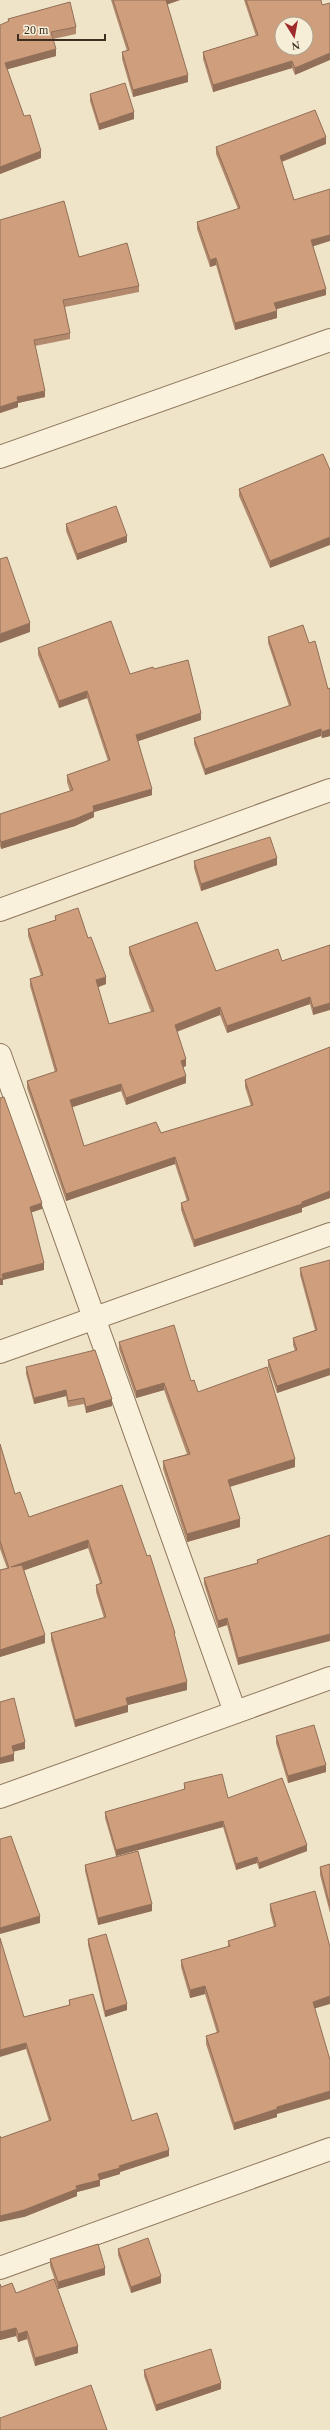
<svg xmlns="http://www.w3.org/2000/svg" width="330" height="2430" font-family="Georgia,serif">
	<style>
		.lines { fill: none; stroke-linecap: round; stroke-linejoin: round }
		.minor-casing { stroke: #8d765c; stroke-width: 24 }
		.minor { stroke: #faf1dc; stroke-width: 22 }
		.wall { fill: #b2896c }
		.shaded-wall { fill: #916f58 }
		.building { fill: #cf9f7d; stroke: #916f58; fill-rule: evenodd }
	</style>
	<rect width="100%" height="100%" fill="#f0e4c8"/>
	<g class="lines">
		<defs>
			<path id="minor" d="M0,457L330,340
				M0,910L330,790
				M0,1055L235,1712
				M0,1352L330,1234
				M0,1797L330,1678
				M0,2268L330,2149"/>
		</defs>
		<use href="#minor" class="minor-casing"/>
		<use href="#minor" class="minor"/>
	</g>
	<path class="wall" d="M111,0H180L167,4L188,82L133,97L122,59V52L127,51Z
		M244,0H321L295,75L292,68L213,92L203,59V52L256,36Z
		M8,19L76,27V34L53,39L56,56L7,69L24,116L41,158L0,174Z
		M90,94L134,119L99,130L90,101Z
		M326,144L282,162L294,200L313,246L326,295L276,309L277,318L235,330L216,265L210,267L197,229V222L238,209L216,154V147Z
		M0,220L79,257L139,286V292L65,307L70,333V339L35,346L45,397L18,403V407L0,413Z
		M330,470L270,568L239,496V489Z
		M66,524L127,542L77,560L66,531Z
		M268,637L309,643L328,689L330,688V736L322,738L321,736L205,775L194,744V738L289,706L268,643Z
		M38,648L130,674L154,669L201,720L138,741L152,795L94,812V817L75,826L1,849L0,846V814L70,791L67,782V775L108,761L87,698L59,708L38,655Z
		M194,861L277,865L201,891L194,868Z
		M55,916L88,938L106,984L98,987L109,1024L151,1012L129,954V947L216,971L282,961L330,945L313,1015L310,1004L227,1033L220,1015L177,1032L186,1066L183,1067L186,1083L126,1105L121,1091L72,1107L84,1146L161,1133L251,1106L245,1087V1080L330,1047V1198L302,1208V1212L194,1247L181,1210V1203L187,1201L175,1164L66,1201L27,1088V1081L55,1072L30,986V979L41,976L28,936V929L55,920Z
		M300,1268L330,1375L277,1393L268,1367V1360L295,1351L293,1345V1338L315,1330L300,1275Z
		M119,1342L191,1381L198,1392L295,1467L230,1487L240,1527L187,1542L163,1469V1461L187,1454L164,1390L136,1398L119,1349Z
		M26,1367L112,1406L86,1413L84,1404L68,1407L66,1396L34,1404L26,1374Z
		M0,1444L15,1494L29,1517L122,1485L175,1639L187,1690L128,1705V1712L75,1727L51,1640V1633L104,1618L96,1592V1585L100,1583L88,1548L24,1570L45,1643L0,1657V1570L7,1568L0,1549Z
		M330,1535L238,1665L227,1625L218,1628L204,1584V1578L257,1563V1560Z
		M276,1736L326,1772L288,1783L276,1743Z
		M184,1783L228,1798L307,1851L259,1869L257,1863L236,1870L223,1827L116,1856L105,1818V1812L184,1790Z
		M330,1864V1913L320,1875V1867Z
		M85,1865L152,1911L98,1925L85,1871Z
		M270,1904L315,2009L277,2114V2117L234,2130L206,2044V2036L217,2033L205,1994L190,1998L181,1967V1960L228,1947V1941L274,1927L270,1911Z
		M88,1939L127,2010L105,2017L88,1945Z
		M69,2000L132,2121L169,2156L120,2172V2174L100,2180V2186L77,2192V2196L24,2217L1,2138L49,2121L26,2049L24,2017L69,2005Z
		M118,2249L161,2283L131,2293L118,2255Z
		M50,2259L105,2275L58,2289L50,2266Z
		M0,2284L1,2287L16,2293L78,2353L35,2366L27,2339L18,2342L16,2336L0,2340Z
		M144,2370L221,2389L156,2411L144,2376Z"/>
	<path class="shaded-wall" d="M166,0H180L166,5Z
		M56,49V56L5,70V63Z
		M330,53V60L295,75V68Z
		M292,61V68L213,92V85Z
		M188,75V82L133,97V90Z
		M134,112V119L99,130V124Z
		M326,137V144L280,162V156Z
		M41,151V158L0,174V167Z
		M330,235V241L311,247V240Z
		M216,258V265L210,267V260Z
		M326,289V295L274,310V303Z
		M277,311V318L235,330V323Z
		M45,391V397L18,403V407L0,413V407L17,397Z
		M127,536V542L77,560V554Z
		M330,537V545L270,568V561Z
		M30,623V632L0,643V634Z
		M87,691V698L59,708V701Z
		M201,713V720L136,742V735Z
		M321,729V736L205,775V769Z
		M330,729V736L322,738V732Z
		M152,789V795L94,812V817L75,826L1,849V842L93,806Z
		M277,858V865L201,891V884Z
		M106,977V984L96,988V980Z
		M310,997V1004L227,1033V1026Z
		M330,1003V1010L313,1015V1008Z
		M220,1007V1015L175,1032V1025Z
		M186,1059V1066L181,1068V1061Z
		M186,1076V1083L126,1105V1098Z
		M121,1084V1091L70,1108V1100Z
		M175,1157V1164L66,1201V1194Z
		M330,1191V1198L302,1208V1212L194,1247V1240Z
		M42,1203V1209L30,1213V1207Z
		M44,1263V1270L3,1280V1285H0V1279L2,1274Z
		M330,1368V1375L277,1393V1386Z
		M164,1383V1390L136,1398V1391Z
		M66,1390V1396L34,1404V1398Z
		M112,1399V1406L86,1413V1407Z
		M295,1459V1467L228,1487V1480Z
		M240,1519V1527L187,1542V1534Z
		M88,1540V1548L11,1575V1567Z
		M227,1618V1625L218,1628V1621Z
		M330,1634V1641L238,1665V1658Z
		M45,1635V1643L0,1657V1650Z
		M187,1682V1690L128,1705V1712L75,1727V1720L126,1698Z
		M25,1742V1749L12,1752V1746Z
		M14,1754V1761L0,1764V1758Z
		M326,1765V1772L288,1783V1776Z
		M223,1821V1827L116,1856V1850Z
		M307,1845V1851L259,1869V1863Z
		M257,1857V1863L236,1870V1864Z
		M152,1904V1911L98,1925V1918Z
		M40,1916V1923L0,1934V1928Z
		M205,1986V1994L190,1998V1990Z
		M330,1996V2004L313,2009V2002Z
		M127,2004V2010L105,2017V2011Z
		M26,2043V2049L0,2057V2050Z
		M330,2091V2099L277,2114V2117L234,2130V2123L277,2107Z
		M169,2150V2156L120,2172V2174L100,2180V2186L77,2192V2196L24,2217L0,2222V2216L76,2186L98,2174L119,2166Z
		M105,2268V2275L58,2289V2282Z
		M161,2276V2283L131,2293V2287Z
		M16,2328V2336L0,2340V2332Z
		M27,2331V2339L18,2342V2334Z
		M78,2346V2353L35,2366V2358Z
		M221,2383V2389L156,2411V2405Z"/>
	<path class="building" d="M113,0H166L188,75L133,90L122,52L129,50Z
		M246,0H321L322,5L330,3V53L295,68L292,61L213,85L203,52L258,35ZM282,24H306V48H282Z
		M70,2L76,27L51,32L56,49L5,63L24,116L30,115L41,151L0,167V25L9,21L8,19Z
		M125,83L134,112L99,124L90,94Z
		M315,110L326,137L280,156L294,200L330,189V235L311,240L326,289L274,303L277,311L235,323L216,258L210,260L197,222L240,208L216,147Z
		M64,201L79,257L127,243L139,286L63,300L70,333L34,340L45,391L17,397L18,401L0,407V220Z
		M323,454L330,470V537L270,561L239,489Z
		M116,506L127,536L77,554L66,524Z
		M7,557L30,623L0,634V559Z
		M111,621L130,674L153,667L154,669L188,660L201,713L136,735L152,789L93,806L94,811L75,819L1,842L0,839V814L73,790L67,775L110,760L87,691L59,701L38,648Z
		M303,625L309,643L315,641L328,689L330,688V729L322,732L321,729L205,769L194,738L291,705L268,637Z
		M270,837L277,858L201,884L194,861Z
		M78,908L88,938L91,937L106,977L96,980L109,1024L154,1011L129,947L197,922L216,971L278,949L282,961L330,945V1003L313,1008L310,997L227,1026L220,1007L175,1025L186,1059L181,1061L186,1076L126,1098L121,1084L70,1100L84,1146L156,1122L161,1133L253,1105L245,1080L330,1047V1191L302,1202V1204L194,1240L181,1203L189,1200L175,1157L66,1194L27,1081L57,1071L30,979L43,975L28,929L56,920L55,916Z
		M4,1097L42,1203L30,1207L44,1263L2,1274L3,1278L0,1279V1098Z
		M330,1260V1368L277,1386L268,1360L297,1350L293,1338L317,1330L300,1268Z
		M174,1325L191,1381L194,1380L198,1392L267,1367L295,1459L228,1480L240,1519L187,1534L163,1461L190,1454L164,1383L136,1391L119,1342Z
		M95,1350L112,1399L86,1407L84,1398L68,1401L66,1390L34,1398L26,1367Z
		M0,1444L15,1494L20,1492L29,1517L122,1485L147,1556L150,1555L175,1633H174L187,1682L126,1698L128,1705L75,1720L51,1633L106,1617L96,1585L102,1583L88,1540L11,1567L22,1565L45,1635L0,1650V1570L9,1568L0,1541Z
		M330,1535V1634L238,1658L227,1618L218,1621L204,1578L258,1563L257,1560Z
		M14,1698L25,1742L12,1746L14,1754L0,1758V1702Z
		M314,1725L326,1765L288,1776L276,1736Z
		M222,1774L228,1798L282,1778L307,1845L259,1863L257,1857L236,1864L223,1821L116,1850L105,1812L185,1789L184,1783Z
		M11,1836L40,1916L0,1928V1839Z
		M138,1851L152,1904L98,1918L85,1865Z
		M330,1864V1906L320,1867Z
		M315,1891L330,1947V1996L313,2002L330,2060V2091L277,2107V2109L234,2123L206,2036L219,2032L205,1986L190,1990L181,1960L230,1946L228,1941L276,1926L270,1904Z
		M106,1934L127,2004L105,2011L88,1939Z
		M0,1938L24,2017L70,2005L69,2000L93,1994L132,2121L157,2113L169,2150L119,2166L120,2168L98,2174L100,2180L76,2186L77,2189L24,2210L0,2216V2136L1,2138L51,2120L26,2043L0,2050Z
		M148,2238L161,2276L131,2287L118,2249Z
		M98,2244L105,2268L58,2282L50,2259Z
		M54,2279L78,2346L35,2358L27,2331L18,2334L16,2328L0,2332V2284L1,2287L12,2283L16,2293Z
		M211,2349L221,2383L156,2405L144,2370Z
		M91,2385L107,2430H0V2418Z"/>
	<g transform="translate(294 36) rotate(169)"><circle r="19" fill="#f7eed8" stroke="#ada18e"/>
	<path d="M0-3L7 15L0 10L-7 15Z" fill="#9e2a2b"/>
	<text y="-6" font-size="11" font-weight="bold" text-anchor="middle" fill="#3d2e20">N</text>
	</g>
	<path d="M18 34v6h87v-6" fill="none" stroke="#3d2e20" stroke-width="2"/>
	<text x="24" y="34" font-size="12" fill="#3d2e20" stroke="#f7eed8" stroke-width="3" paint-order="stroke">20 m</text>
</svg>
